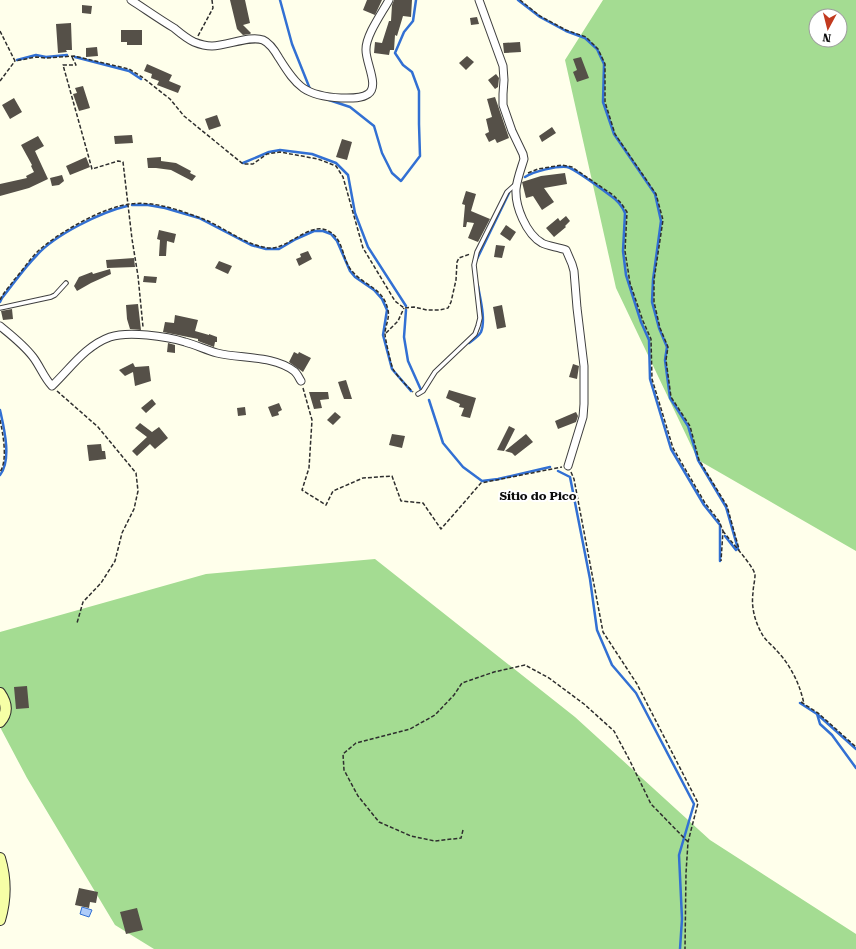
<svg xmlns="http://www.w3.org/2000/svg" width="856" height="949" font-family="'Roboto Serif',serif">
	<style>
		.forest { fill: #a4dc92; fill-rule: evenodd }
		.water { fill: #aeccf9; stroke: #3270d3 }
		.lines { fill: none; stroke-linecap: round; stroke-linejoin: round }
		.stream { stroke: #3270d3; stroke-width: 2.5 }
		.building { fill: #555048 }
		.service-casing { stroke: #3f3f3f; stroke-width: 5.5 }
		.minor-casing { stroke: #3f3f3f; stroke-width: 9 }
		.secondary-casing { stroke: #2e2e2e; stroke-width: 12 }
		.path { stroke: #2e2e2e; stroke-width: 1.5; stroke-dasharray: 4 2; stroke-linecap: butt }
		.service { stroke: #fff; stroke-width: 3.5 }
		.minor { stroke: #fff; stroke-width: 7 }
		.secondary { stroke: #f6ffa6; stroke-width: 10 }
		.labels { text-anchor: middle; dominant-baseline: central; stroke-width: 4; stroke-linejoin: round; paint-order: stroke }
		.neighbourhood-label { font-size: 12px; font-weight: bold; fill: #0c0c0c; stroke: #fff }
	</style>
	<rect width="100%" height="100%" fill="#ffffeb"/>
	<path class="forest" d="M603,0H856V551L698,460L616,288L565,60ZM816,16H840V40H816Z
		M375,559L575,717L710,840L856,934V949H154L115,925L27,778L0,727V632L206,574Z"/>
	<path class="water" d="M82,907L92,910L89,917L80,914Z"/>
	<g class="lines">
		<path class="stream" d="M280,0L292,44L310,89
			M518,0L540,17L566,31L585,38L597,49L604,64L603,102L614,134L655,194L661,221L653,280L652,302L659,328L667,347L665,360L670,398L688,426L698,460L726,507L738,549
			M75,57L129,71L141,79
			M17,60L36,55L46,57L67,55
			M329,100L350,107L374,126L382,153L392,173L401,181L420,156L419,124V91L412,72L403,65L395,53L404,32L413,21L416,0
			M243,163L269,152L280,150L312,154L336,163L348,175L355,213L368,247L406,306
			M525,177C534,171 557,166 567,167C575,169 603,190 611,196C617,200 622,206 625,213L623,251L626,275L641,322L649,340L650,379L671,449L704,505L720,525V561
			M132,205H148L165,208L199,218L251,245L266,249H279L296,239L314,231H323L331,234L337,241L350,271L355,277L374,290L382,299L387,310L383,335L392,369L411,391
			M476,261L509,193
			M0,302L2,298C14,283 24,268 37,255C55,235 101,212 127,206
			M406,310L404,337L408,361L421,390
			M469,343C473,340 479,336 481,332C486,320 480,298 478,286
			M429,400L443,443L463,467L482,481L498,479L550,467
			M0,410C4,428 12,460 0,475
			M558,471L570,477L590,579L597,630L612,665L636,693L694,804L679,855L682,919L680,949
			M725,536L736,550
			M800,703L817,714L856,749
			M817,714L820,724L832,735L856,768"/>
	</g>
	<path class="building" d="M230,0H245L250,23L243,25L251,33L250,34L243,35L237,29Z
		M367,0H382L375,15L363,10Z
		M394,0H412L411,17L403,16L397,36L395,35L394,50H390L389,55L374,53L375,42L382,43L389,21H391L392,5Z
		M82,5L92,6L91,14L82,13Z
		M477,17L479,24L471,25L470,18Z
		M71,23L72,50H66L67,52L58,53L56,24Z
		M121,30H142V45H127V42H121Z
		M520,42L521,52L504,53L503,43Z
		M97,47L98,56L86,57V48Z
		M467,56L474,62L466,70L459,63Z
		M581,57L589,78L577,82L573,72L577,70L573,59Z
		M147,64L172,75L169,81L181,86L178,93L157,85L159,81L151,78L152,74L144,71Z
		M496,74L499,78L498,87L495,89L488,80Z
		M83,86L90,108L79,111L73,94L77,93L75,88Z
		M495,97L509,138L497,143L495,139L489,142L485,134L489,132L486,119L492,117L487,99Z
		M14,98L22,112L10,119L2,105Z
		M217,115L221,126L209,130L205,119Z
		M552,127L556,133L542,142L539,136Z
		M132,135L133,143L115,144L114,136Z
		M38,136L44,146L35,151L48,179L29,188L0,196V184L27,178L26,176L34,172L31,166L32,165L21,145Z
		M342,139L352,142L347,160L336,157Z
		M86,157L90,167L70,175L66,166Z
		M161,157V161L176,163L191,171L190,173L196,176L192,181L171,170L156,168H148L147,158Z
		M565,173L567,184L544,188L554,202L542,210L533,196L526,198L522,182L541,176Z
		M62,175L64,181L59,185L52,186L50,178Z
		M466,191L476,194L471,211L490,219L478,242L468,238L474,223L467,222L466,227H463L465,205L462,204Z
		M566,216L570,221L565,226L566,227L554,237L546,228L558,218L560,221Z
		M506,225L516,232L510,241L500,234Z
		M159,230L176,234L174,243L167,241L166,256H159L160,240L157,239Z
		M496,245L505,246L502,258L494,257Z
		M308,251L312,259L299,266L296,259L301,257L300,254Z
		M134,258L135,267L107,268L106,260Z
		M219,261L232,266L228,274L215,268Z
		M110,269L111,274L91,283L77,291L74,286L79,277L92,272L93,274Z
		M144,276L157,277L156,283L143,282Z
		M138,304L141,330L130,329L127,319L126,305Z
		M502,305L506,327L497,329L493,307Z
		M12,309L13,319L3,320L1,311Z
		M175,315L198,320L195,331L209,335V334L217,337V342H215L214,347L198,341V339L163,332L165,322L174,323Z
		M168,343L175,345V353L167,352Z
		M294,352L298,354L299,352L311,358L303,372L289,362Z
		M133,363L135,367L149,366L151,381L135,386L133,372L125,376L119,370Z
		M573,364L579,366L577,379L569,377Z
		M346,380L352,399H344L341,391L338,382Z
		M449,390L476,398L470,418L461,416L464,408L459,407L460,404L446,398Z
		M309,392H328L329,399L320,400L322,408L314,409Z
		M152,399L156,404L146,413L141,408Z
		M279,403L282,410L278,412L279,415L272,417L268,407Z
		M245,407L246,415L238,416L237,408Z
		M335,412L341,417L333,425L327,420Z
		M576,412L578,416L576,422L558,429L555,421Z
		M140,423L152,432L159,427L168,438L155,449L150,444L137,456L132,451L147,437L135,428Z
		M509,426L515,429L504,451L497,450Z
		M392,434L405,436L402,448L389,445Z
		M526,434L533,442L515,456L512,453L505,451Z
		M101,444L102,451H105L106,459L89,461L87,445Z
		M27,686L29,708L16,709L14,687Z
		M79,888L98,892L96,903L90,902L89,908L75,905Z
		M137,908L143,930L126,934L120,912Z"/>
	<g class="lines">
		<defs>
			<path id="service" d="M0,308L51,297L55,295L66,283
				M418,394L423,391L435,372L475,334L478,326L480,318L474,265L477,252L507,192L516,184"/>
			<path id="minor" d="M131,0C145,9 159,19 174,28C180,33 187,39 194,42C199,44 207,46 212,46C227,46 250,35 263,40C270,43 275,51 279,58C297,87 305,96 341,98C349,98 361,99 368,94C380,86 365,62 366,49C366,35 382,13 389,0
				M479,0L503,66L504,80L503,94V105L512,131L523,154L524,159C521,169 517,179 516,189C515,206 526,234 542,243C547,246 558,247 566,250L572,264L574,271L577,308L584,366V404L583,417L568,466
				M0,326C11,335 24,345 33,357C40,366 44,378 52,386C70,369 85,346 110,337C128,331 166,336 185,342C196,345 206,350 217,353C240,359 273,355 294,371C297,373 299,378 301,381"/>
			<path id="secondary" d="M0,693C7,703 8,713 0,722
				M0,858C6,878 6,900 0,920"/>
		</defs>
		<use href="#service" class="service-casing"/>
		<use href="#minor" class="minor-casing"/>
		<use href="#secondary" class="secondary-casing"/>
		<path class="path" d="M520,0L540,16L566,30L586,37L598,49L605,64V102L615,134L656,194L663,220L654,280V302L660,328L668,347L666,360L671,397L690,426L699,460L727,506L739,549V551
			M0,31L15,61L36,57L46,58L74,56L129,69L142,77L170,99L184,116L243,164H253L267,154L280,152L318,159L336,166L343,177L363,248L395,301L404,308L414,307L427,310H440L448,308L451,302L456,280L457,262L459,258L470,254
			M198,36L213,8L212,0
			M72,57L76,65H63L92,169L118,161L123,162L132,239L138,276L143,327
			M0,81L15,61
			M528,173L538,169L562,165L572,167L613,195L621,203L627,212L625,251L630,283L643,321L651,339L652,379L673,448L705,503L719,521L723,531L721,561
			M0,300C3,293 10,286 14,280C24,269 32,255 44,246C64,230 104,207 130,204C153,201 176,209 198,217C222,225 243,245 269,248C290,250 314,214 335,236C344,246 343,261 352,271C364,286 383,287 388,310C390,318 385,326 385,334C385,338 391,365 393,369C396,375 407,386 413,392
			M386,333L398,321L404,308
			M303,388L312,420L309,468L302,490L326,505L333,491L363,478L392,476L401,501L423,503L441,529L481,483L562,467
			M57,391L98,427L136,473L138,491L134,509L122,533L115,561L101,583L83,602L77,623
			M0,420C3,434 8,460 0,472
			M571,472L574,479L603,632L637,684L698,803L688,842L686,873L685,949
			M723,531C730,541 754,566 755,575C755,581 753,587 753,593C751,607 755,622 762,634C765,640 772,645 776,650C790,664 800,684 804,704
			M801,702L818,713L856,747
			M463,830L461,838L435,841L411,836L379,822L358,796L344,770L343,754L356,743L410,729L435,715L454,695L462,683L494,672L525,665L549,678L584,704L614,731L629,759L651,804L688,842"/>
		<use href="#service" class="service"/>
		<use href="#minor" class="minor"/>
		<use href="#secondary" class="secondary"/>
	</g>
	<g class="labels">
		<g class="neighbourhood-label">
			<text x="538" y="496">Sítio do Pico</text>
		</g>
	</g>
	<g transform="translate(828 28) rotate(187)"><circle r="19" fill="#ffffff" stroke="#9e9e9e"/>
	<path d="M0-3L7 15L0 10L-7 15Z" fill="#c23a1f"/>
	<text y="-6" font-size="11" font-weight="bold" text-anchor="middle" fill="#0c0c0c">N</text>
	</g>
</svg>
